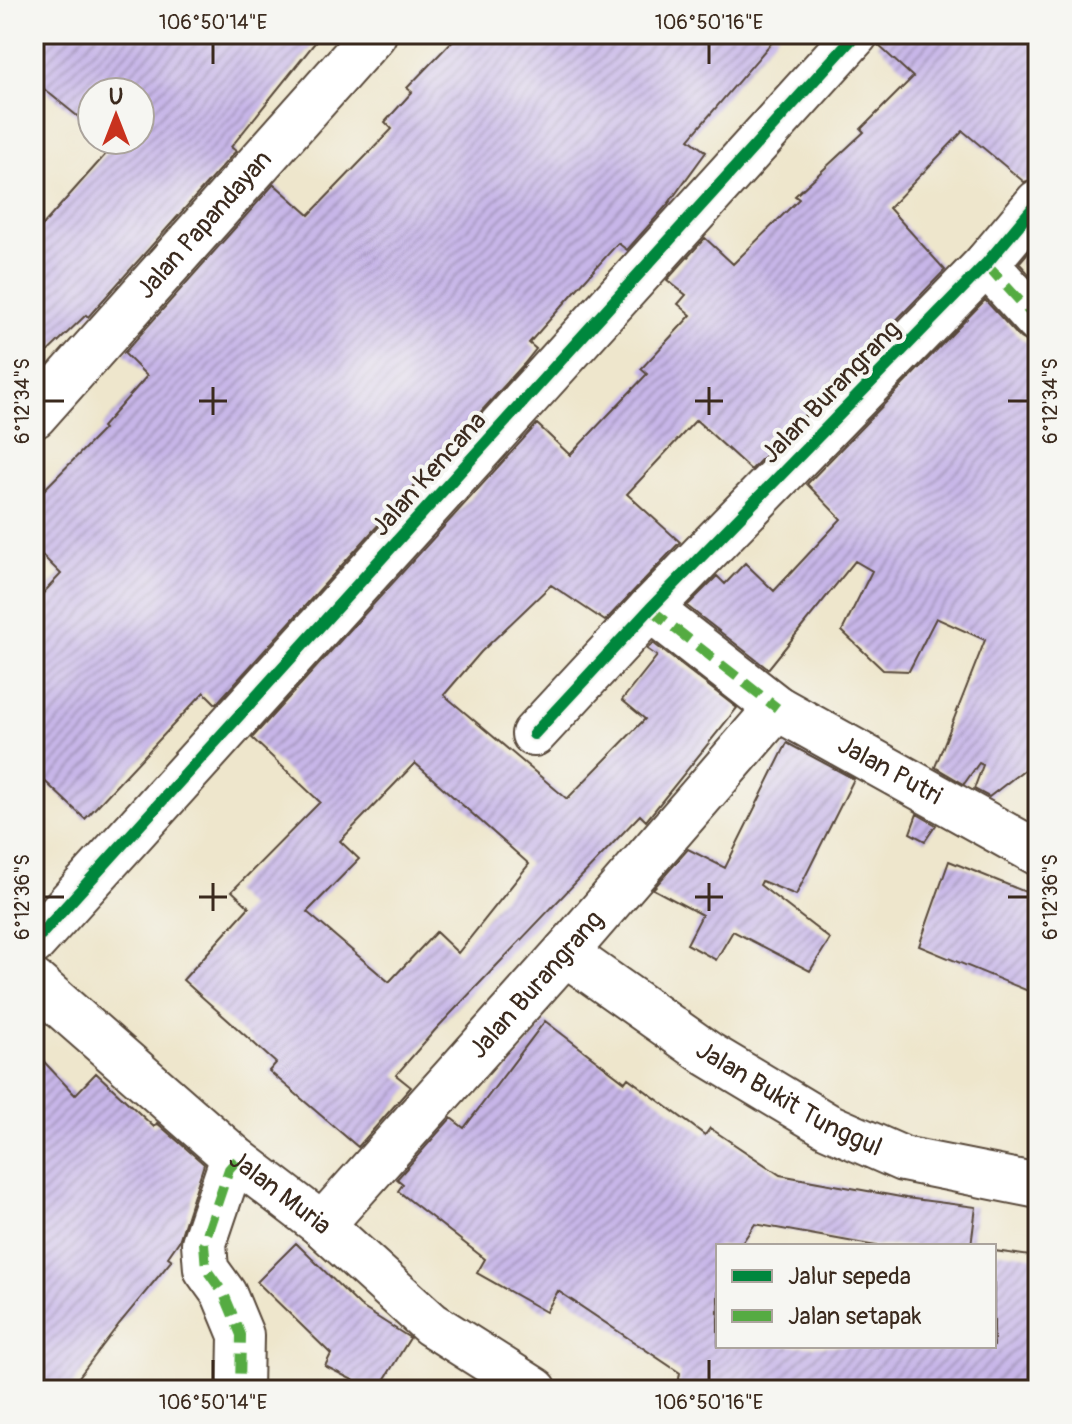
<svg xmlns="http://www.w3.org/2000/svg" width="1072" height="1424" font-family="Pangolin,sans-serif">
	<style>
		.building { fill: url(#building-hatch); fill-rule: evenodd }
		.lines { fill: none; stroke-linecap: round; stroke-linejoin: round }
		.minor-casing { stroke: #564638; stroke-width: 48 }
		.minor { stroke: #fff; stroke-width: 44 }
		.quiet { stroke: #55ab43; stroke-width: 10; stroke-dasharray: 20 10; stroke-linecap: butt }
		.cycleway-casing { stroke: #f6f6f2; stroke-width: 17 }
		.cycleway { stroke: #00873e; stroke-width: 12 }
		.ticks { fill: none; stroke: #3b2a1e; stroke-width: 3 }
		.labels { text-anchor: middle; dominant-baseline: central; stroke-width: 8; stroke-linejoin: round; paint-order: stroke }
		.street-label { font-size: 26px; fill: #3b2a1e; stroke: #f6f6f2 }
		.neatline { fill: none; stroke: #3b2a1e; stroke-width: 3 }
		.ticks-label { font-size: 20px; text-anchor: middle; fill: #3b2a1e }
	</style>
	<defs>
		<pattern id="building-hatch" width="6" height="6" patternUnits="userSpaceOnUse" patternTransform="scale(2)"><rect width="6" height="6" fill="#c7b6e8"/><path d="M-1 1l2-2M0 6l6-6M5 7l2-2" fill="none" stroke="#a394bb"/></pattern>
	</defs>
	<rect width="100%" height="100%" fill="#f6f6f2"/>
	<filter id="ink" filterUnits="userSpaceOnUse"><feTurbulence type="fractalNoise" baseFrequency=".0125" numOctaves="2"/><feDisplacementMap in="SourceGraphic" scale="16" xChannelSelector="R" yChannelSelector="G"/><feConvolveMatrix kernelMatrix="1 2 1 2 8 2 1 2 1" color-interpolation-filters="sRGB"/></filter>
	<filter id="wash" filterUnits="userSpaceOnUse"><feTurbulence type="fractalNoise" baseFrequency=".006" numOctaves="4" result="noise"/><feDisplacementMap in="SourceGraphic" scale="32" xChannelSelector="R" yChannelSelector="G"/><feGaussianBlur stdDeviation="1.8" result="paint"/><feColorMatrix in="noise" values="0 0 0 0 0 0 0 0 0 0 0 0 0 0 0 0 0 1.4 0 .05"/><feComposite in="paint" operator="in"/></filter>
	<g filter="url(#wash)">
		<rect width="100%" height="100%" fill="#eee6cc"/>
		<g id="blocks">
			<path class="building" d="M34,34H322L231,147L236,151L88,317L86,315L34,365V235L113,146L106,140H140V92H92V128L34,81Z
				M459,34H779L689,139L706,152L668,204L627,250L618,243L529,343L536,349L524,364L216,704L204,692L85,819L34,771V603L61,574L34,547V500L104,429L102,427L147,376L124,353L274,184L309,215L392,129L385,122L412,92L407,88Z
				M880,34H1038V178L1024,182L963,131L889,208L945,270L751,470L696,420L627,494L680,542L605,621L551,585L481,652L444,695L567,799L645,719L622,700L657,656L647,649L653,643L737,708L646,821L640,815L436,1029L396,1075L411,1087L358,1147L269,1071L276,1063L183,980L249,907L232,891L320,802L252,738L537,424L570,455L647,374L641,369L691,315L678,304L686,295L667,280L705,238L733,264L799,199L795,196L864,132L861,129L913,77L878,45ZM415,763L529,864L458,953L436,932L389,982L307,912L359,859L340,841Z
				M1038,241V284L1019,263Z
				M985,300L1020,338L1030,344L1038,345V759L989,797L974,789L983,765L979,763L964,784L935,767L985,640L936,618L909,671L883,670L842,631L872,571L855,561L768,669L687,606L717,576L725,584L745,563L774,591L841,519L807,484Z
				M787,743L854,779L796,895L762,881L760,885L830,939L810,971L733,931L716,960L687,944L702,915L653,889L688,849L725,868Z
				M917,814L936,825L925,841L910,833Z
				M949,861L1038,897V995L919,946Z
				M545,1021L625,1082L628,1078L705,1135L710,1128L780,1175L906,1198L976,1207L971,1246H876L755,1224L740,1246H718V1346H994V1251L1038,1257V1305L1031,1351L1038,1352V1390H677L680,1373L558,1291L546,1312L477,1273L485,1259L398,1191L403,1184L397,1179L451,1118L464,1128Z
				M34,1051L75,1095L96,1073L154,1127L157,1123L204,1164L179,1241L168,1257L172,1260L119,1324L69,1390H34Z
				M296,1243L360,1306L410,1338L378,1390H372L325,1366L331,1354L257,1282Z"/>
		</g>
	</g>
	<g filter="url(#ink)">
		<use href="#blocks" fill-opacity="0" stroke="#564638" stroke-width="2"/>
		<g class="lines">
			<defs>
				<g id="minor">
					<path d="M986,264L1038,321"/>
					<path id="s1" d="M34,416L374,34"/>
					<path id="s2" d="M650,609L777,708L1038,853"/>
					<path d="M534,734L650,609L986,264L1038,202"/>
					<path d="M34,942L856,34"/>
					<path id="s3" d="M565,953L708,1054L828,1126L903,1159L1038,1186"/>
					<path id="s4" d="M34,982L237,1160L322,1225L431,1324L535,1390"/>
					<path d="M237,1160L229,1169L204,1243L206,1269L224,1294L241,1335L240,1390"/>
					<path id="s5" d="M322,1225L565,953L777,708"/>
				</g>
			</defs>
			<use href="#minor" class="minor-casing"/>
			<use href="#minor" class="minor"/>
			<path class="quiet" d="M986,264L1038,321
				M650,609L777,708
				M237,1160L229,1169L204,1243L206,1269L224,1294L241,1335L240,1390"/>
			<defs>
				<path id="cycleway" d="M534,734L650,609L986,264L1038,202
					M34,942L856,34"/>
			</defs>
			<use href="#cycleway" class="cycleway-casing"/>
			<use href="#cycleway" class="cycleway"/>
		</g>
	</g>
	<path class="ticks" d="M213,44V64M709,44V64M213,387V415M709,387V415M44,401H64M199,401H227M695,401H723M1008,401H1028M213,883V911M709,883V911M44,897H64M199,897H227M695,897H723M1008,897H1028M213,1360V1380M709,1360V1380"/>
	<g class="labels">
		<g class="street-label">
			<text stroke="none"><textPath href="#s1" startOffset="256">Jalan Papandayan</textPath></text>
			<text transform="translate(831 392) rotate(-46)">Jalan Burangrang</text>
			<text transform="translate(429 474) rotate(-48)">Jalan Kencana</text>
			<text stroke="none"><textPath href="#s2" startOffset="290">Jalan Putri</textPath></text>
			<text stroke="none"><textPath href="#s5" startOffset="322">Jalan Burangrang</textPath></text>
			<text stroke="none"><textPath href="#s3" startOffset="268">Jalan Bukit Tunggul</textPath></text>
			<text stroke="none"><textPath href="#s4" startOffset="324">Jalan Muria</textPath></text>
		</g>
	</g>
	<rect width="1072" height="1424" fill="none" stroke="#f6f6f2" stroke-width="88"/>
	<rect x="716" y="1244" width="280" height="104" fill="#f6f6f2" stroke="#aba49d" stroke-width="2"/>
	<rect x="732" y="1270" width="40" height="12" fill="#00873e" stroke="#aba49d" stroke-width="2"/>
	<text x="788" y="1284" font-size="24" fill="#3b2a1e">Jalur sepeda</text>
	<rect x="732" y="1310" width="40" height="12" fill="#55ab43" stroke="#aba49d" stroke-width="2"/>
	<text x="788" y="1324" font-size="24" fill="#3b2a1e">Jalan setapak</text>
	<g transform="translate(116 116)"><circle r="38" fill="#f6f6f2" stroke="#aba49d" stroke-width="2"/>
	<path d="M0-6L14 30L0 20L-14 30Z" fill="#c8321e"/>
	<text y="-12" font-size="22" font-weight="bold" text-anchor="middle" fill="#3b2a1e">U</text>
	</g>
	<rect x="44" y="44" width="984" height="1336" class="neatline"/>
	<g class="ticks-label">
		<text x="213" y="29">106°50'14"E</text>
		<text x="709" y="29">106°50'16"E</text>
		<text transform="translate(22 401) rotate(-90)" y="7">6°12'34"S</text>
		<text transform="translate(1050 401) rotate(-90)" y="7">6°12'34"S</text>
		<text transform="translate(22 897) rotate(-90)" y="7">6°12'36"S</text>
		<text transform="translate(1050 897) rotate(-90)" y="7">6°12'36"S</text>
		<text x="213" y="1409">106°50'14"E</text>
		<text x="709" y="1409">106°50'16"E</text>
	</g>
</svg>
